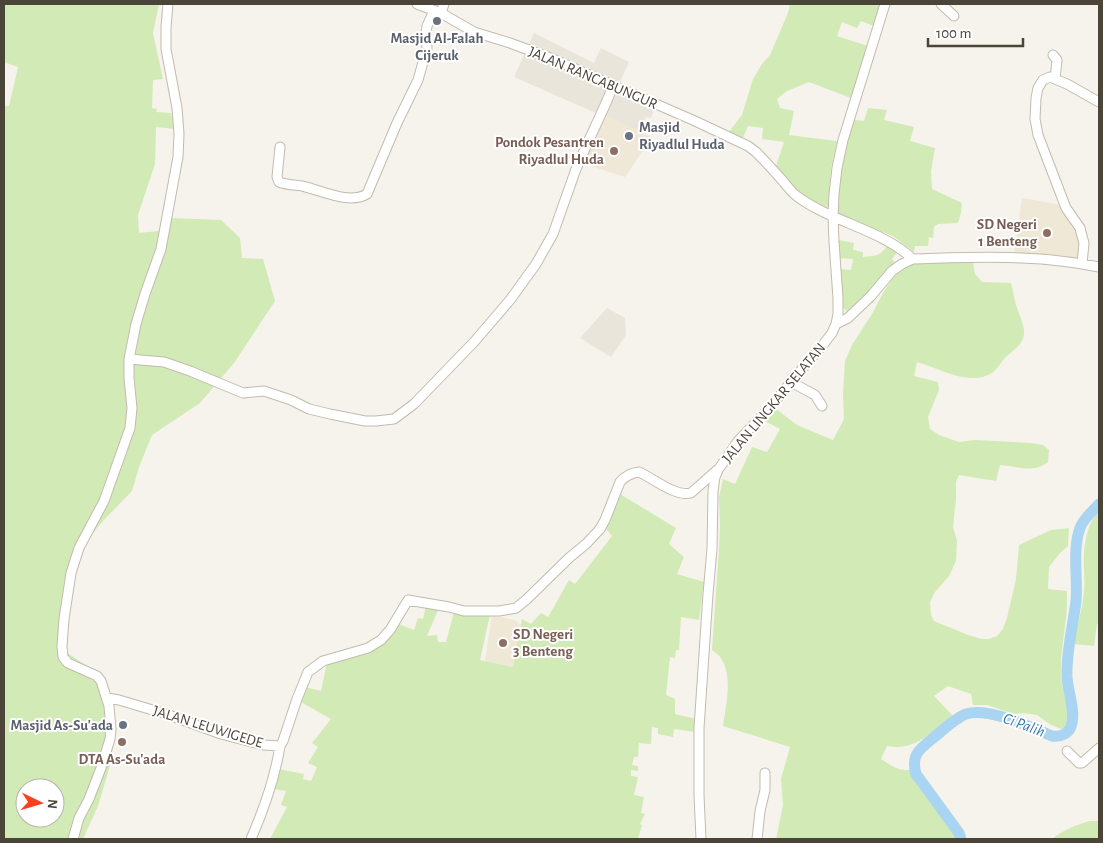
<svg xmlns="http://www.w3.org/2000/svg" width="1103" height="843" font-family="'Alegreya Sans',sans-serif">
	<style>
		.residential { fill: #eae5da }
		.education { fill: #efe8d6 }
		.green { fill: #d2eab5; fill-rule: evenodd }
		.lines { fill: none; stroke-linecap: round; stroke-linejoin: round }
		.river { stroke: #a9d4f2; stroke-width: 11 }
		.minor-casing { stroke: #c2bbae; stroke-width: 11 }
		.minor { stroke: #fff; stroke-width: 9 }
		.worship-dot { fill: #6b7280; stroke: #fff; stroke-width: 2 }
		.education-dot { fill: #8d6e63; stroke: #fff; stroke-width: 2 }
		.labels { text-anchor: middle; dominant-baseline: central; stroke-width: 4; stroke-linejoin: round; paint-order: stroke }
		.worship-label { font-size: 15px; font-weight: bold; fill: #5b616d; stroke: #fff }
		.street-label { font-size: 15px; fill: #4b4439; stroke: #fff }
		.education-label { font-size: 15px; font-weight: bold; fill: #785e54; stroke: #fff; text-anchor: end }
		.water-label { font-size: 16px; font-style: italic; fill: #2e7ab2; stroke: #fff }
	</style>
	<rect width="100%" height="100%" fill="#f6f3ec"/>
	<path class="residential" d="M534,33L594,63L601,48L629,62L620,82L657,100L651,118L646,117L639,132L514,77Z
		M607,308L625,318L626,335L611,357L580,338Z"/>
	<path class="education" d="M603,114L652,137L625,177L581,163Z
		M1022,198L1057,204L1062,209L1076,225L1079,241L1080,260L1053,255L1014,254Z
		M492,615L515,620L521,625L513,667L485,661Z"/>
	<path class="green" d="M4,4H159L153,33L163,79L153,80L152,108L157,109L156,112L171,113L175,129L156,127L155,164L138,215L139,233L167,230L170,218L221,220L240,238L242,258L263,259L275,301L234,363L200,403L152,435L139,467L132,491L102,522L83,545L73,569L66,652L102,676L114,713L112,759L98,806L83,839H4V106H9L18,67L4,62ZM25,788H55V818H25Z
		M790,4H874L881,6L874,26L861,21L857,28L842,22L837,36L868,46L851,98L809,82L787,91L777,99L780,108L794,111L789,135L837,141L831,168L828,207C800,201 793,189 775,169L784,142L762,139L763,128L748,126L742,140L728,133L742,115L753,79L762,64L770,55L788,13Z
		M868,108L887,110L884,120L914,127L910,141L935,148L931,171L932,189L962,203L961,213L958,223L938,224L934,227L933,238L929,237L928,246H915L914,252L893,236L843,217L839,213L837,208L839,181L847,140L854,120L864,121Z
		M839,240L854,243L853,250L863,252V257C876,256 880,256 888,245L898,251L892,259L896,264L848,313L842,306L840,269L851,270L853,259L838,258Z
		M930,262L973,263L975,274L982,282L1011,283C1013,290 1014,298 1016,305C1019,315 1025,325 1024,335C1022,345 1014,350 1007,356C1001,361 998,369 992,373C969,387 939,368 917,362L914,376L938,382L939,390L928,417L930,429L939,435L959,442L975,440L1031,443L1043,445L1049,450L1048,462C1032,474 1018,466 1000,465L996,481L959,475L956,482V499L953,527L957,541L956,561L949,576L935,592L930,602L931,615L934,621L968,635L982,639H989L997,636L1003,629L1007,618L1016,579L1019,545L1051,530L1069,528L1068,546L1060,553L1049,567L1048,589L1067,591C1067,603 1067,614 1065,626C1063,643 1060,660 1061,677C1063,696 1072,708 1066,728L1061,729L1051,725L1037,715L1024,713L1014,714L987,705H973L971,694L948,686L934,696L953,716C933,731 914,752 887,746L881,759C890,765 898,771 910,770L912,776L918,786L956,834L958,839H776L783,805L781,779L790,747L723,726C726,704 733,678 721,658C719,655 715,653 712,650L719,550L720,525L719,497L723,479L735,484L752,447L767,452L780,429L765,421L776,409L797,425L833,440L844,419L843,393L845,361L852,345L872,314L883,293L893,278L902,269L914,264Z
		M620,494L676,528L669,544L684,557L677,574L704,582L699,620L681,617L679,650H676L675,658L670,657L666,695L675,699V714L696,719V732L674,729L673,737L658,734V728L652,727L651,744L639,743L638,757H634L632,765L638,766V771L631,770V776L638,777L634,795L644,797L641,813L645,814L640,824L642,825L638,839H270L287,807L281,805L286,791L273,789L279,769L304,774L303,779L311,781L317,767L308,763L318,747L312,743L331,719L299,701L305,687L321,691L327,663L368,651L396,623L414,630L418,618L423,619L426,606L439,608L427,636L437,635L438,642H446L454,612L462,614L490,615L480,660L513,667L522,619L531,624L541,613L548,617L569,580L575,584L612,536L604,527Z
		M1099,512V624H1097L1094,646L1073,644C1077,626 1083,608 1084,590C1085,584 1084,577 1084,571C1083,553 1085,524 1099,512Z
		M1090,821H1099V839H1052C1063,830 1076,825 1090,821Z"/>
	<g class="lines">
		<path class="river" d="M961,839L959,833L916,774C911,756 918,750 932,739C941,732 955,718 966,714C989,707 1030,727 1052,736C1061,737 1070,734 1072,723C1075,708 1068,692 1067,677C1066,652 1073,626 1076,601C1078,578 1072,550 1080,528C1083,519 1093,511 1099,504"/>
		<defs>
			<path id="minor" d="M417,4L441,13L474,32L510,43L553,59L695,121L748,146L756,152C765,161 774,171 782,180C787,186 792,193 798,197C834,223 880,229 913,259
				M941,4L954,16
				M441,13L444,4
				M1053,55L1057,60L1055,79
				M280,147L277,177L279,182C287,185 295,185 302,186C321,190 349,205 367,194L397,123L418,80L427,48L426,33L427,26L434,11
				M1082,264L1084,243L1082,236L1080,228L1066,208L1038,135L1035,119L1036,98L1038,88L1043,80L1050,77L1067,84L1099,102
				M836,324L848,318L871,296L892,271L902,264L913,259C950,258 986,256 1022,258C1048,259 1074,262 1099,267
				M129,359L164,362L190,371L243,393L264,391L291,400L309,409L330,414L365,421H376L394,419L414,404L474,342L510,300L536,264L553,234L576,169L589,140L606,103L613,86
				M791,382L815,395L822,406
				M107,698L119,700L166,714L221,734L263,745L280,746L283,741L297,699L308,672L323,661L368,648L381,640L390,630L408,600L449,607L464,611H499L516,608L527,599L570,557L586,544L600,529L605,520L620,482C625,476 631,473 639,472C653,478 675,497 691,493L717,470
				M1067,751L1079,763H1082L1099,748
				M73,839L79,818L89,799L101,768L110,739L111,729L109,706L101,681L97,676L68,663L63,657L62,646L64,619L71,573L79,548L104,501L130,428L132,408L129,378V359L136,324L145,294L161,249L178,157L179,134L177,108L166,49V27L168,4
				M251,839C264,809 275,778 280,746
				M701,839L699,795V728L708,594L712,549L713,491L715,477L718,470L738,441L772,405L791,382L822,346L832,333L836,324L838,314V298L834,242L833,217L834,194L837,168L843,140L885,4
				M757,839L760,811L765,790V773"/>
		</defs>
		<use href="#minor" class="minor-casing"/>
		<use href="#minor" class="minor"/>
	</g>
	<g class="worship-dot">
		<circle cx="437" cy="21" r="5"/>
		<circle cx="629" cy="136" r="5"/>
		<circle cx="123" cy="725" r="5"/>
	</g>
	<g class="education-dot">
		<circle cx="614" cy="151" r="5"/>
		<circle cx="1047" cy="233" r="5"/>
		<circle cx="503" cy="643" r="5"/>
		<circle cx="122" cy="742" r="5"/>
	</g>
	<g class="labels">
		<g class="worship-label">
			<text x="437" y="38">Masjid Al-Falah<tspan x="437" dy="17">Cijeruk</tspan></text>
			<text x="639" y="127" text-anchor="start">Masjid<tspan x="639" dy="17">Riyadlul Huda</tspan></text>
			<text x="113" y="725" text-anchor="end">Masjid As-Su'ada</text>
		</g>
		<g class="street-label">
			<text transform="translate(593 78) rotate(23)">JALAN RANCABUNGUR</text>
			<text transform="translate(774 403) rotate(-50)">JALAN LINGKAR SELATAN</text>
			<text transform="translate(208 727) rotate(17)">JALAN LEUWIGEDE</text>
		</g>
		<g class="education-label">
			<text x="604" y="142">Pondok Pesantren<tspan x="604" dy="17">Riyadlul Huda</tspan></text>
			<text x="1037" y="224">SD Negeri<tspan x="1037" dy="17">1 Benteng</tspan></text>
			<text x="513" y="634" text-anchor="start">SD Negeri<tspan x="513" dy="17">3 Benteng</tspan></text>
			<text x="122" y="759" text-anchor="middle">DTA As-Su'ada</text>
		</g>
		<g class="water-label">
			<text transform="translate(1024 725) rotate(20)">Ci Palih</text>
		</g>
	</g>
	<rect width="1103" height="843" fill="none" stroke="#4b4439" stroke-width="10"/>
	<g transform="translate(40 803) rotate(95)"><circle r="24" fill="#ffffff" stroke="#b7b4b0"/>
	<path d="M0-4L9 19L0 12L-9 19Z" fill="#fc3f1d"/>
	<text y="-8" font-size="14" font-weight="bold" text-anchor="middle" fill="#4b4439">N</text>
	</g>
	<path d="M928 38v8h95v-8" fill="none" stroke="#4b4439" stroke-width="2.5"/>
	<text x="936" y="38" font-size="15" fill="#4b4439" stroke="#ffffff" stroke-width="4" paint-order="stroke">100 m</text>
</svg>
